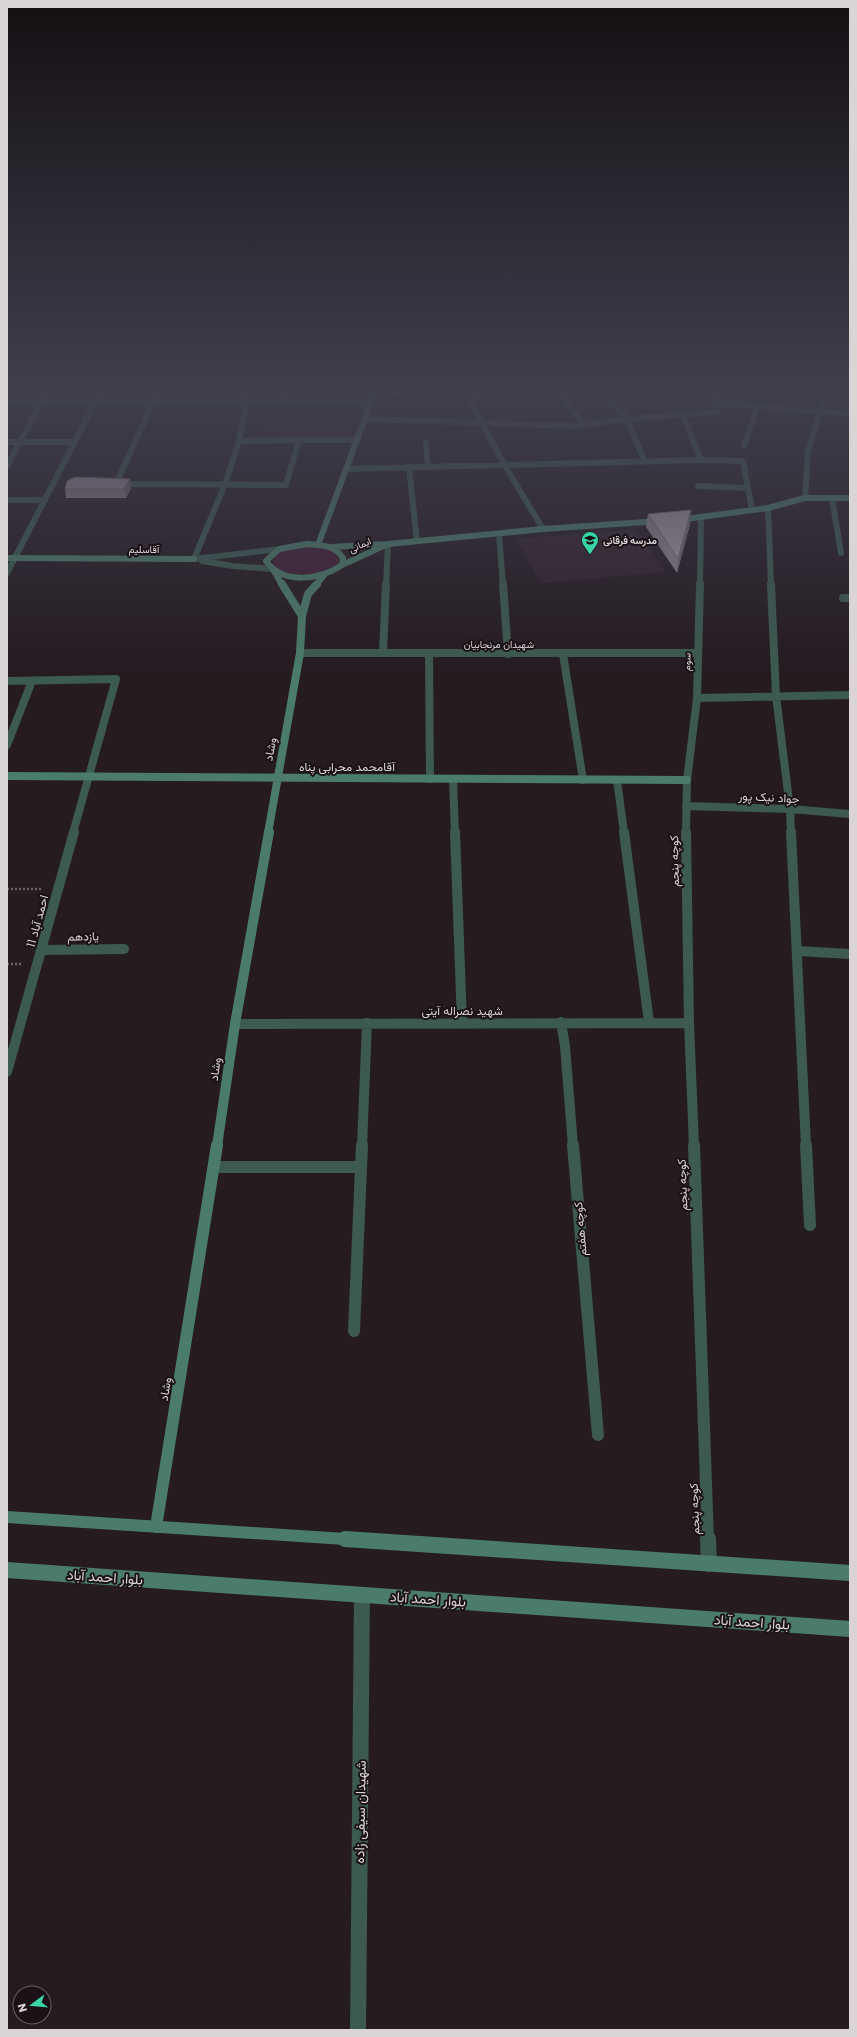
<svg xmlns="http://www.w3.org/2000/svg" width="857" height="2037" font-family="Poppins,Vazirmatn,sans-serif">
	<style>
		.built { fill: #31222b }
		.green { fill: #411e34 }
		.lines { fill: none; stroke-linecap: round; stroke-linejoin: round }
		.path { stroke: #6e656a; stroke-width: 2.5; stroke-dasharray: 2 2; stroke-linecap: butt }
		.street-far4 { stroke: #3c5a4f; stroke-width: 6 }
		.street-far3 { stroke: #3c5a4f; stroke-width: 8 }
		.street-far2 { stroke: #3c5a4f; stroke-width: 10 }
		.street-far1 { stroke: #3c5a4f; stroke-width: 12 }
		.street { stroke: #3c5a4f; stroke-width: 16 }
		.secondary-far4 { stroke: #4b7c69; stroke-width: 6 }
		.secondary-far3 { stroke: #4b7c69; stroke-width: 8 }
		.secondary-far2 { stroke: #4b7c69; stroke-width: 10 }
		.secondary-far1 { stroke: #4b7c69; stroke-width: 12 }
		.secondary { stroke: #4b7c69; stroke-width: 16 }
		.wall { fill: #8e848a }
		.shaded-wall { fill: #746b70 }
		.building { fill: #a599a0; stroke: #746b70 }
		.labels { text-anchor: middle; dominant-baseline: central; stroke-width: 4; stroke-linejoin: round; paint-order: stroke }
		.far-poi-label { font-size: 10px; font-weight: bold; fill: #dad4d7; stroke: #1b1217; text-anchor: start }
		.far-street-label { font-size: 10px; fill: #dad4d7; stroke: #1b1217 }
		.street-label { font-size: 12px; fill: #dad4d7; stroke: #1b1217 }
		.near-street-label { font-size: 14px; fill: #dad4d7; stroke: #1b1217 }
	</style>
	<rect width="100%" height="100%" fill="#251b21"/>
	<path class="built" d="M263,408L354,409L350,439H255Z
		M636,529L665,572L541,583L516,539Z"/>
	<path class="green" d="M305,546L329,549L338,555L339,563C323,581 292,574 272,569L275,566L273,561C278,549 293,548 305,546Z"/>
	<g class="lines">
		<path class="path" d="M7,889H42
			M7,964H21"/>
		<path class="street-far4" d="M160,387V397L153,402L116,484L286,485L299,440H357
			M476,387L472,405L505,466L543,529
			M553,387L584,424
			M605,394L627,419L645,462
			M7,402H371
			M281,402L286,387
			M715,403L850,414
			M683,415L701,460
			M365,419L574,426L627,419L717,412L713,387
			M239,441L299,440
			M7,442H75
			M426,443L428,467
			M744,446L757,406
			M7,466L50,387
			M409,468L417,541
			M346,469L701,460L743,461L752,510
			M698,486L748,488
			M805,498L808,452L827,387
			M832,498L841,553
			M7,500H45
			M768,508L771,585
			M499,534L503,585
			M194,559L225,484L239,441L247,402L238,387
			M194,559L280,549
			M202,561L233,566L272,569
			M7,573L103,387
			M386,585L388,544
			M700,585L701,518"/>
		<path class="street-far3" d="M503,584L508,654
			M771,584L776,696L790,809L791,833
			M843,598H850
			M300,653H698
			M383,653L386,584
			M429,654L430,779
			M563,654L583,780
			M7,681L116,679L73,833
			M697,698L850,695
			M7,745L32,681
			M453,779L455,833
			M617,780L624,833
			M686,806L790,809L850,814
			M686,833L687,780L697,698L700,584"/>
		<path class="street-far2" d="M455,832L462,1023
			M624,832L649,1022
			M686,832L689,1023L694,1146
			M791,832L806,1146
			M42,950L124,949
			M798,951L850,954
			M561,1022L565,1046L573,1146
			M235,1024L689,1023
			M7,1072L74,832
			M362,1146L367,1023"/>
		<path class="street-far1" d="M573,1145L598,1435
			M694,1145L708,1540
			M806,1145L810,1225
			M214,1167H360
			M354,1331L362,1145"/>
		<path class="street" d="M708,1539L709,1564
			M358,2030L362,1595"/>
		<path class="secondary-far4" d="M678,520L768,508L805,498H850
			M307,544C321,545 335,545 343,558L342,565C320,580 283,585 266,561L279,549Z
			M388,544L543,529L660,521
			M318,545L371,402L380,387
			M330,547L388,544L342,565
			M7,558L194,559
			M274,571L282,585
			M316,585L325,574"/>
		<path class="secondary-far3" d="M282,584L302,616
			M7,776L687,780
			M268,833L300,653L302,616L308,594L317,584"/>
		<path class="secondary-far2" d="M217,1146L235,1024L269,832"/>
		<path class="secondary-far1" d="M7,1517L360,1540
			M156,1527L217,1145"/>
		<path class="secondary" d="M345,1539L850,1573
			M7,1570L850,1629"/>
	</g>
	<path class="wall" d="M390,387H407L405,396L389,395V391Z
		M131,488L126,498H66L65,489Z
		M648,514L690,524L677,573L646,527Z"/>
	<path class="shaded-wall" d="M130,479L131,488L126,498L124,489Z
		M691,510L690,524L677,573L678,559Z"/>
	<path class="building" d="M390,387H406L405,392L389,391Z
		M75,477L130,479L124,489H65L67,481Z
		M691,510L678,559L648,514Z"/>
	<linearGradient id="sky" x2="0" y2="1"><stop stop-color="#140f12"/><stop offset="0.58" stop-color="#403f4e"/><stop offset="1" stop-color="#403f4e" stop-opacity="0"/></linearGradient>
	<rect width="857" height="672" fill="url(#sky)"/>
	<defs>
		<symbol id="school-pin" viewBox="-11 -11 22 30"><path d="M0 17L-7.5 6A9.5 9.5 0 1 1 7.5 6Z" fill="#39d4a5" stroke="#1b1217"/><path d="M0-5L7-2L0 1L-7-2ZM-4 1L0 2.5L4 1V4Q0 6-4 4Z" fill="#111"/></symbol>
	</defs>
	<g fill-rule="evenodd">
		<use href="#school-pin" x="580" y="530" width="20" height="27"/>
	</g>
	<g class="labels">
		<g class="far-poi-label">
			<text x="603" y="540">مدرسه فرقانی</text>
		</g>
		<g class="far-street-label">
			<text transform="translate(360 545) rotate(-24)">ایمانی</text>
			<text x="144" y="549">آقاسلیم</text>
			<text x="499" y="644">شهیدان مرنجابیان</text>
			<text transform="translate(687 662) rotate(-89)">سوم</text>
		</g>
		<g class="street-label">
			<text transform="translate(270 749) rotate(-80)">وشاد</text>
			<text x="347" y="766">آقامحمد محرابی پناه</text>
			<text transform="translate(769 797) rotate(3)">جواد نیک پور</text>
			<text transform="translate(674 861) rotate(-91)">کوچه پنجم</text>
			<text transform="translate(37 921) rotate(-75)">احمد آباد 11</text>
			<text transform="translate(83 936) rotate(-1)">یازدهم</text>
			<text x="462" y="1010">شهید نصراله آیتی</text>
			<text transform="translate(215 1069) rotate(-82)">وشاد</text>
			<text transform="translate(682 1185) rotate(-92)">کوچه پنجم</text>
			<text transform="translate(580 1229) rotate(-95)">کوچه هفتم</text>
			<text transform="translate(165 1389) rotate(-81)">وشاد</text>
			<text transform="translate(694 1509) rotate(-92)">کوچه پنجم</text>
		</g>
		<g class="near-street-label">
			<text transform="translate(105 1577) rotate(4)">بلوار احمد آباد</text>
			<text transform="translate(428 1599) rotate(4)">بلوار احمد آباد</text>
			<text transform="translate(752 1622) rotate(4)">بلوار احمد آباد</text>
			<text transform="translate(360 1812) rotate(-89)">شهیدان سیفی زاده</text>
		</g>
	</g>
	<rect width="857" height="2037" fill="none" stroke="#dad4d7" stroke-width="16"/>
	<g transform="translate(32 2005) rotate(254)"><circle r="19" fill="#1b1217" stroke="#676064"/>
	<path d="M0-3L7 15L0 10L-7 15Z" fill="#39d4a5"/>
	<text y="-6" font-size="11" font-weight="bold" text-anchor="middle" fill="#dad4d7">N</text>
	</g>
</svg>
